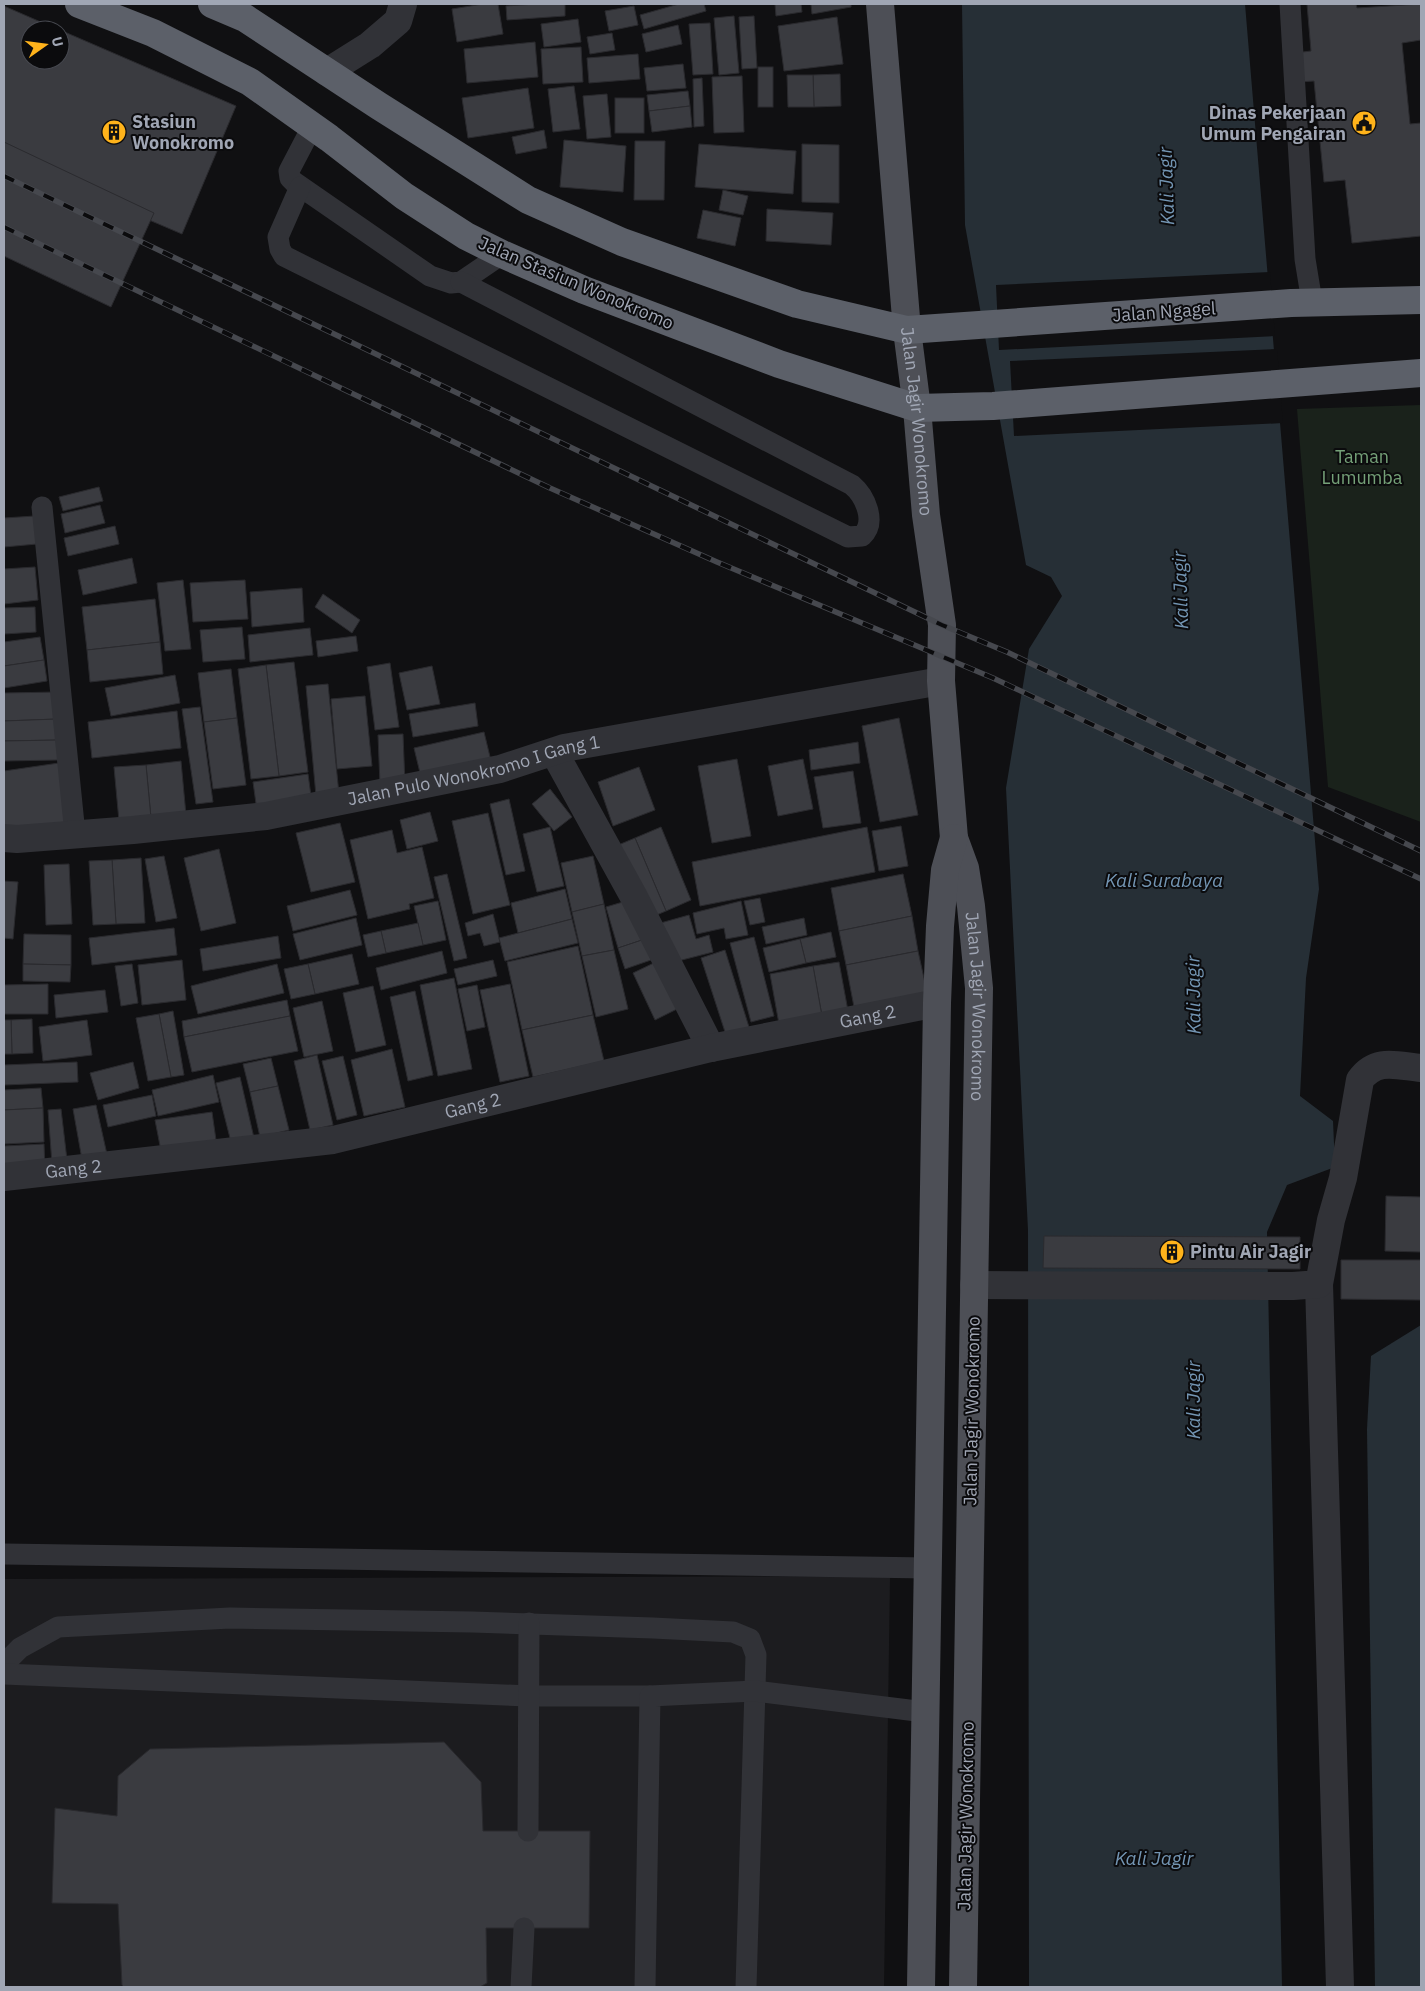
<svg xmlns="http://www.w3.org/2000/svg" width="1425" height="1991" viewBox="0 0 1425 1991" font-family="'IBM Plex Sans',sans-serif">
	<rect width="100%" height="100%" fill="#101012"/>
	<!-- built -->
	<path fill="#1c1c1f" d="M 890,1576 L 884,1987 L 4,1987 L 4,1579 Z"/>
	<!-- green -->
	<path fill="#1a221b" d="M 1421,405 L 1421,822 L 1328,787 L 1297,409 Z"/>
	<!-- water -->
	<g fill="#262f36">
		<path d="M 962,4 L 1245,4 L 1319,889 L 1306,978 L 1300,1096 L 1333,1121 L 1335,1167 L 1287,1185 L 1267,1232 L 1282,1987 L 1029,1987 L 1028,1230 L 1006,788 L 1029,649 L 1062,596 L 1051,577 L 1026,565 L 965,225 Z"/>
		<path d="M 1421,1325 L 1421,1987 L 1375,1987 L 1367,1429 L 1371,1356 Z"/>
	</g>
	<!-- pier -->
	<g fill="#101012">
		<path d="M 1270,272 L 1275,336 L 999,350 L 996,285 Z"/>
		<path d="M 1277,349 L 1283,423 L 1014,436 L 1010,361 Z"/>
	</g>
	<!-- building -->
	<g fill="#3a3b40" stroke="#2a2a2e">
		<path d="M 483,4 L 498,4 L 503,34 L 457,42 L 452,9 Z"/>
		<path d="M 536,4 L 565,4 L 565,16 L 507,20 L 506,6 Z"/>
		<path d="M 679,4 L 704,4 L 706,11 L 644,29 L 640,15 Z"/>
		<path d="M 775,4 L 801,4 L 802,12 L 776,16 Z"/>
		<path d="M 811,4 L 851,4 L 851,7 L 812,14 Z"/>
		<path d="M 1307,4 L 1356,4 L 1357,8 L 1421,4 L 1421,40 L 1402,43 L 1410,124 L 1421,123 L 1421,236 L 1352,243 L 1345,180 L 1324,182 L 1314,81 L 1298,82 L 1295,53 L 1311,51 Z"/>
		<path d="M 4,6 L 59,30 L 30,30 L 30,60 L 60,60 L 60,30 L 236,106 L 182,234 L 4,158 Z"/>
		<path d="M 634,6 L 638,25 L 609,31 L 605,11 Z"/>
		<path d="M 734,16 L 739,73 L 719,75 L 714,18 Z"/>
		<path d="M 754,16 L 757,68 L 742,69 L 739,17 Z"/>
		<path d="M 837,17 L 843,64 L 784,71 L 778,26 Z"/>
		<path d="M 578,19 L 581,42 L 544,47 L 541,24 Z"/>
		<path d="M 710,23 L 713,74 L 693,75 L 689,24 Z"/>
		<path d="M 678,25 L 682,44 L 646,52 L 642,34 Z"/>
		<path d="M 612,33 L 615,50 L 590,54 L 587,37 Z"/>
		<path d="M 535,42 L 538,77 L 467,83 L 464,49 Z"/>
		<path d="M 581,47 L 583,82 L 543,84 L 541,49 Z"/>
		<path d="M 638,54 L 640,79 L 589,83 L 587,58 Z"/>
		<path d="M 683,64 L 686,88 L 647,91 L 644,68 Z"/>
		<rect x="758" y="67" width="15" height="40"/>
		<path d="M 840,74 L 841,106 L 814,107 L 813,75 Z"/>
		<path d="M 787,75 L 813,75 L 814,107 L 788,107 Z"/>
		<path d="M 742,76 L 744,132 L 714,133 L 712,77 Z"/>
		<path d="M 702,78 L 704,126 L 694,127 L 693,79 Z"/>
		<path d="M 574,86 L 580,129 L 553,132 L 548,89 Z"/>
		<path d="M 528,88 L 534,128 L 468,138 L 462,98 Z"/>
		<path d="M 688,91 L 690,106 L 649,111 L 647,95 Z"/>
		<path d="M 607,94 L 611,137 L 587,139 L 583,96 Z"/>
		<rect x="615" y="98" width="29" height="35"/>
		<path d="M 690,106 L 692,127 L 652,132 L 649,111 Z"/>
		<path d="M 544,130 L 547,148 L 516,154 L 512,137 Z"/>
		<path d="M 564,140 L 626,146 L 623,192 L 560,187 Z"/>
		<path d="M 635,141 L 665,141 L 664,200 L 634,200 Z"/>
		<path d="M 4,142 L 154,213 L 111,307 L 4,256 Z"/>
		<path d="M 699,144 L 796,151 L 793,194 L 695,187 Z"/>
		<path d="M 802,144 L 839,145 L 839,203 L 802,202 Z"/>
		<path d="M 723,190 L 748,196 L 743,215 L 719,210 Z"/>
		<path d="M 767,209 L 833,213 L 831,245 L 766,241 Z"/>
		<path d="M 703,210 L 741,218 L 735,246 L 697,238 Z"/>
		<path d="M 99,487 L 103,501 L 63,511 L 59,497 Z"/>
		<path d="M 100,505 L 105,523 L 65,533 L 61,514 Z"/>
		<path d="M 35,516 L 37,544 L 4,547 L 4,518 Z"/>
		<path d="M 115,526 L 119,544 L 68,556 L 64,538 Z"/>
		<path d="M 132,558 L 137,583 L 83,595 L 78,570 Z"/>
		<path d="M 35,567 L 38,600 L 4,604 L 4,569 Z"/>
		<path d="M 183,580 L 191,649 L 165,651 L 157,583 Z"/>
		<path d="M 245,580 L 248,619 L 193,622 L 190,583 Z"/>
		<path d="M 302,588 L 304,622 L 252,627 L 250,592 Z"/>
		<path d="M 323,594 L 360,620 L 352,633 L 315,607 Z"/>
		<path d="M 155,599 L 160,642 L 87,650 L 82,607 Z"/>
		<path d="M 35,607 L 36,632 L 4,634 L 4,608 Z"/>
		<path d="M 242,627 L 245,659 L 203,662 L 200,630 Z"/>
		<path d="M 310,628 L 313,655 L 250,662 L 248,635 Z"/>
		<path d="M 356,636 L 358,651 L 318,657 L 316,641 Z"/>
		<path d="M 40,637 L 44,660 L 4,666 L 4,642 Z"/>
		<path d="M 160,642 L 163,674 L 90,682 L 87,650 Z"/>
		<path d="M 44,660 L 47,681 L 4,688 L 4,666 Z"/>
		<path d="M 294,662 L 308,772 L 279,776 L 266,665 Z"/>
		<path d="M 390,663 L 399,727 L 375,730 L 367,667 Z"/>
		<path d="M 266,665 L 279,776 L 251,779 L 238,669 Z"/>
		<path d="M 432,666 L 440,704 L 407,710 L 399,673 Z"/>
		<path d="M 231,669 L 237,718 L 204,722 L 198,673 Z"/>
		<path d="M 175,675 L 180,703 L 111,716 L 105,688 Z"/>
		<path d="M 328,684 L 339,794 L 316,796 L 306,686 Z"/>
		<path d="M 57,692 L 57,719 L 4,721 L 4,693 Z"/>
		<path d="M 365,696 L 372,766 L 337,769 L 331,699 Z"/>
		<path d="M 475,703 L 478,726 L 413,737 L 409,714 Z"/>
		<path d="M 200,707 L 213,802 L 196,804 L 182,709 Z"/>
		<path d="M 177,711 L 181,748 L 92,758 L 88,722 Z"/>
		<path d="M 237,718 L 246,785 L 213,789 L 204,722 Z"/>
		<path d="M 899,718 L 918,815 L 880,822 L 862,726 Z"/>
		<path d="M 57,719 L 58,740 L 4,741 L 4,721 Z"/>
		<path d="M 484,732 L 491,761 L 421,777 L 414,748 Z"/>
		<path d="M 403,734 L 405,784 L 380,785 L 378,735 Z"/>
		<path d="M 58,740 L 58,760 L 4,761 L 4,741 Z"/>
		<path d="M 858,742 L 860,763 L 811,770 L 809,750 Z"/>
		<path d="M 737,759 L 751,836 L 712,843 L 698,766 Z"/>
		<path d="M 803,759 L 813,809 L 778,816 L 768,766 Z"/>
		<path d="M 181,761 L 186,815 L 151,818 L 146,765 Z"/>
		<path d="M 59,763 L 68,828 L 4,834 L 4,771 Z"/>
		<path d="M 146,765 L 151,818 L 119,821 L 114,767 Z"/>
		<path d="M 639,767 L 655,810 L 613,826 L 598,782 Z"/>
		<path d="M 853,771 L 861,823 L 823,828 L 814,777 Z"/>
		<path d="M 308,774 L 312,803 L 257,811 L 253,782 Z"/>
		<path d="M 550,789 L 572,817 L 554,831 L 532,804 Z"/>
		<path d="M 509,799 L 525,871 L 506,875 L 490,804 Z"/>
		<path d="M 430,812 L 438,841 L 407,849 L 400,820 Z"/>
		<path d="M 488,813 L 510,905 L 473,914 L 452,821 Z"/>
		<path d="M 340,823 L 355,882 L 311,892 L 296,833 Z"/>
		<path d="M 901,826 L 908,866 L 879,871 L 872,831 Z"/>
		<path d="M 550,827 L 564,886 L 537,892 L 523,834 Z"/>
		<path d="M 661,827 L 691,900 L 666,911 L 635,838 Z"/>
		<path d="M 867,827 L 875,872 L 700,906 L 692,862 Z"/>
		<path d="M 392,830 L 397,853 L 422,847 L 434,898 L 409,904 L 410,909 L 368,919 L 350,840 Z"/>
		<path d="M 635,838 L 666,911 L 647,919 L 616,846 Z"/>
		<path d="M 219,849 L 236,923 L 201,931 L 184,858 Z"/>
		<path d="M 164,856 L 177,918 L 156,922 L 145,859 Z"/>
		<path d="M 593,856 L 604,904 L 572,912 L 561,863 Z"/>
		<path d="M 141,858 L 145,923 L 116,924 L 112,860 Z"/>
		<path d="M 112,860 L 116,924 L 93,925 L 89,861 Z"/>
		<path d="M 69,864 L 72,924 L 46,925 L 44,865 Z"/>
		<path d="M 447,874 L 467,958 L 454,961 L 434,877 Z"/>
		<path d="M 903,874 L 912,916 L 839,931 L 831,888 Z"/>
		<path d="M 4,881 L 18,882 L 13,939 L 4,938 Z"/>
		<path d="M 565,889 L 572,919 L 518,933 L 511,903 Z"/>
		<path d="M 350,890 L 357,915 L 293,931 L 287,906 Z"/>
		<path d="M 760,898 L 765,922 L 750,925 L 744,901 Z"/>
		<path d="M 633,899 L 645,939 L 618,948 L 606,907 Z"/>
		<path d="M 438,901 L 446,940 L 423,945 L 414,906 Z"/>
		<path d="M 741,901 L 748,935 L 726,939 L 724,928 L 697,934 L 693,913 Z"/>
		<path d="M 604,904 L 614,950 L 582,956 L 572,912 Z"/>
		<path d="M 493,914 L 500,942 L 484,946 L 480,933 L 468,936 L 465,923 Z"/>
		<path d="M 689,915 L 696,939 L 709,935 L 713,952 L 678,961 L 657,924 Z"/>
		<path d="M 912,916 L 918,951 L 846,965 L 839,931 Z"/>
		<path d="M 356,918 L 362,945 L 300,960 L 293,934 Z"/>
		<path d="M 804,918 L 807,935 L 766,944 L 762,927 Z"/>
		<path d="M 572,919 L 578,943 L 505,961 L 499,938 Z"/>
		<path d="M 418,923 L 423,945 L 386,953 L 381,931 Z"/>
		<path d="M 174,928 L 177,955 L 92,965 L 89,938 Z"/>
		<path d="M 381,931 L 386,953 L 368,957 L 363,935 Z"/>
		<path d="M 831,932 L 836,957 L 806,963 L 800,939 Z"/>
		<path d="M 24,934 L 71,935 L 71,965 L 23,964 Z"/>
		<path d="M 278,936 L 281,958 L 203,971 L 200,949 Z"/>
		<path d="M 754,937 L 774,1016 L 751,1022 L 730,943 Z"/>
		<path d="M 645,939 L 651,960 L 625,969 L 618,948 Z"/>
		<path d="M 800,939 L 806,963 L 769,972 L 763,948 Z"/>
		<path d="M 578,946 L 593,1015 L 522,1030 L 507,962 Z"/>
		<path d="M 614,950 L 628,1009 L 596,1017 L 582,956 Z"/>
		<path d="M 725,950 L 749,1027 L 726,1035 L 701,958 Z"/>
		<path d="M 442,951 L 447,973 L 381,990 L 376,968 Z"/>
		<path d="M 918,951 L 927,992 L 854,1007 L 846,965 Z"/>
		<path d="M 352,954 L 359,984 L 315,994 L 308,964 Z"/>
		<path d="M 182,960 L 186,1000 L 142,1005 L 138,965 Z"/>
		<path d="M 493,960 L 497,976 L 458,985 L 454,969 Z"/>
		<path d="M 658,961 L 679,1008 L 655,1020 L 633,973 Z"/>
		<path d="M 839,962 L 848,1011 L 822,1016 L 813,966 Z"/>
		<path d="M 23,964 L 71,965 L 70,982 L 23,981 Z"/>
		<path d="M 132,964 L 138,1003 L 121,1006 L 115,966 Z"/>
		<path d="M 277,964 L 284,993 L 198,1014 L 191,986 Z"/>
		<path d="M 308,964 L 315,994 L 291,999 L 284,969 Z"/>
		<path d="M 813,966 L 822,1016 L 779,1024 L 770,974 Z"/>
		<path d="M 454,978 L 472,1069 L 438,1076 L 420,985 Z"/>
		<path d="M 48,984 L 48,1014 L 4,1014 L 4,985 Z"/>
		<path d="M 510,984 L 529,1076 L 500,1082 L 480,990 Z"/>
		<path d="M 477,985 L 485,1027 L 467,1031 L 458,989 Z"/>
		<path d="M 373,986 L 386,1045 L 356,1052 L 343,993 Z"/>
		<path d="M 105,990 L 108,1012 L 56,1018 L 54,995 Z"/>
		<path d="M 415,991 L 433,1075 L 408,1081 L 390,997 Z"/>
		<path d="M 287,1000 L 290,1016 L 184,1037 L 182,1021 Z"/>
		<path d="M 322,1001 L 333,1051 L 304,1057 L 293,1008 Z"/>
		<path d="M 173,1011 L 184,1075 L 171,1077 L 159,1014 Z"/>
		<path d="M 159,1014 L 171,1077 L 148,1081 L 136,1018 Z"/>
		<path d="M 593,1015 L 604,1061 L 533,1077 L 522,1030 Z"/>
		<path d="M 290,1016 L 298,1051 L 192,1072 L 184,1037 Z"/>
		<path d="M 32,1019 L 33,1053 L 12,1054 L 11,1020 Z"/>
		<path d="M 4,1020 L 11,1020 L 12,1054 L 4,1054 Z"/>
		<path d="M 87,1020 L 92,1055 L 43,1061 L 39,1027 Z"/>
		<path d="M 392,1049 L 405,1107 L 364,1116 L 351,1060 Z"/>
		<path d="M 317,1055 L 333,1125 L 310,1130 L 294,1061 Z"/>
		<path d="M 343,1056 L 357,1115 L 337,1120 L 322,1061 Z"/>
		<path d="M 271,1058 L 278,1086 L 250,1092 L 243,1064 Z"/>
		<path d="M 77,1062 L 78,1082 L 4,1085 L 4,1065 Z"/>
		<path d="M 133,1062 L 139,1088 L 98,1100 L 90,1073 Z"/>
		<path d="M 213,1075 L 219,1102 L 158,1116 L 152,1090 Z"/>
		<path d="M 240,1077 L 254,1138 L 231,1142 L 216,1083 Z"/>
		<path d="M 278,1086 L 289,1130 L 260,1137 L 250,1092 Z"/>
		<path d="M 41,1088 L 43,1108 L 4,1110 L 4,1090 Z"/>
		<path d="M 152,1095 L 156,1116 L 108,1127 L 103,1105 Z"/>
		<path d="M 96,1105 L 108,1159 L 83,1165 L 73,1109 Z"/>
		<path d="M 43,1108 L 44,1142 L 4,1144 L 4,1110 Z"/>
		<path d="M 61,1109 L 67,1160 L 52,1164 L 48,1110 Z"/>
		<path d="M 212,1112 L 217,1147 L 162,1156 L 155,1120 Z"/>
		<path d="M 44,1144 L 45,1170 L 4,1172 L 4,1146 Z"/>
		<path d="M 1386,1196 L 1421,1197 L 1421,1252 L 1385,1251 Z"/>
		<path d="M 1044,1236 L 1300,1237 L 1300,1269 L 1043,1268 Z"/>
		<path d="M 1341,1260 L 1421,1260 L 1421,1300 L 1341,1299 Z"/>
		<path d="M 444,1742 L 481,1782 L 483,1831 L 590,1831 L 589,1928 L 486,1928 L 487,1983 L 480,1987 L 124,1987 L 122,1985 L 118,1904 L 52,1903 L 55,1808 L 117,1816 L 118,1776 L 150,1749 Z"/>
	</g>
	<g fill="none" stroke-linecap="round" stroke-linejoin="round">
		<!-- lane -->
		<g stroke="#313237" stroke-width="21">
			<path d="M 1290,4 L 1305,259 L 1312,302"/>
			<path d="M 312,127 L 289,171 L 290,178 L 294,182 L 430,276 L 451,283 L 461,282 L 502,254"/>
			<path d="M 300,187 L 278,237 L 280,249 L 284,256 L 848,537 L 862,536 C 877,522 865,496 852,485 L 461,282"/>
			<path d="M 42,507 L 75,834"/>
			<path d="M 4,1554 L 928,1568"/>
			<path d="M 4,1664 L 20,1648 L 58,1627 L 230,1618 L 472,1622 L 653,1628 L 733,1632 L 750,1639 L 756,1655 L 746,1987"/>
			<path d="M 4,1674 L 529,1696 L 650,1696"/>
			<path d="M 528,1831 L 529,1623"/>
			<path d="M 521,1987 L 524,1928"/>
			<path d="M 645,1987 L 650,1696 L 755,1691 L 925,1712"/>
		</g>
		<!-- street -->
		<g stroke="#313237" stroke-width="28">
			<path d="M 327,72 L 370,45 L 398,21 L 403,4"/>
			<path d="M 554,752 L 634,897 L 711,1048"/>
			<path id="s1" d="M 4,838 L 17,839 L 133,830 L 266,816 L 500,769 L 564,748 L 941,681"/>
			<path id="s2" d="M 4,1177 L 333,1140 L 711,1048 L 937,1003"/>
			<path d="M 1319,1284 L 1340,1987"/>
			<path d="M 974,1285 L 1293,1286 L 1319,1284 L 1331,1220 L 1343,1178 L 1360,1080 C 1376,1057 1398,1066 1421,1068"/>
		</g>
		<!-- primary -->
		<g stroke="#4d4f56" stroke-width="28">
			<path id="s3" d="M 880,4 L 907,330 L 917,408 L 926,515 L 942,625 L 941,681 L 954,838 L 965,868 L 971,906 L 979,988 L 963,1987"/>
			<path d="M 921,1987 L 937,1003 L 940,926 L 945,870 L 954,838"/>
		</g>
		<!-- highway -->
		<g stroke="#5c6069" stroke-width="28">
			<path d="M 79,4 L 153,33 L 250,82 L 329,138 L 404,196 L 466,236 L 502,254 L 584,290 L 779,364 L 917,408 L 993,406 L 1421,373"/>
			<path d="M 212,4 L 245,18 L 379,106 L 528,200 L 622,242 L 797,304 L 907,330 L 1291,303 L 1421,300"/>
		</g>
		<defs>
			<g id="rail">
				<path d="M 4,176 L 942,625 L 1007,652 L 1421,851"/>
				<path d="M 4,227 L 550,488 L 717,562 L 993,678 L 1421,879"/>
			</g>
		</defs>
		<!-- rail casing -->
		<use href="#rail" stroke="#46484e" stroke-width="5.5"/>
		<!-- rail -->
		<use href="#rail" stroke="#0b0b0d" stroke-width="4" stroke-dasharray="11" stroke-linecap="butt"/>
	</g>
	<!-- icons -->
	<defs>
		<symbol id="civic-disc" viewBox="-11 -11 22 22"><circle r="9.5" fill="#ffb31b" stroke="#0b0b0d"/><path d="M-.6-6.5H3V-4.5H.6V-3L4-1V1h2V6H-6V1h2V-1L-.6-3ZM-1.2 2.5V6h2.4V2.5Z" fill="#111"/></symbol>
		<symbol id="building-disc" viewBox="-11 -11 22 22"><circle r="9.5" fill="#ffb31b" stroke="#0b0b0d"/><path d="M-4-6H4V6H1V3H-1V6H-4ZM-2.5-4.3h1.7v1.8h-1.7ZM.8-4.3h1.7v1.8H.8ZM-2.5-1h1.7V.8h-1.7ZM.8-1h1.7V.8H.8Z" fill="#111"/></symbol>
	</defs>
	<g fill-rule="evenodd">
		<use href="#civic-disc" x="1350" y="109" width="28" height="28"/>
		<use href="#building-disc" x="100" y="118" width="28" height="28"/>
		<use href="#building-disc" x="1158" y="1238" width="28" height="28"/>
	</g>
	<g text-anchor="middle" stroke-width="4" stroke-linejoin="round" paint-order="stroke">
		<!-- poi labels -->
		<g font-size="18" font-weight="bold" fill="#a0a6b4" stroke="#0b0b0d" text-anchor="start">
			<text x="1346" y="119" text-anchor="end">Dinas Pekerjaan<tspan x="1346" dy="21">Umum Pengairan</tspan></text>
			<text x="132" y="128">Stasiun<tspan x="132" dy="21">Wonokromo</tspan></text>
			<text x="1190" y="1258">Pintu Air Jagir</text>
		</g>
		<!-- street labels -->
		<g font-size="18" fill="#a0a6b4" stroke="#0b0b0d">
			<text transform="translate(576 283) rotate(23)" y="6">Jalan Stasiun Wonokromo</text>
			<text transform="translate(1164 312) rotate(-4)" y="6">Jalan Ngagel</text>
			<text dy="6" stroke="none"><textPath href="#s3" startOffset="419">Jalan Jagir Wonokromo</textPath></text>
			<text dy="6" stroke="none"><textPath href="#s1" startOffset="476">Jalan Pulo Wonokromo I Gang 1</textPath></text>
			<text dy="6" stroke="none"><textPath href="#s3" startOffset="1009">Jalan Jagir Wonokromo</textPath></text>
			<text dy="6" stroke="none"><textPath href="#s2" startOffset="880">Gang 2</textPath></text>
			<text dy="6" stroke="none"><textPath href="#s2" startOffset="475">Gang 2</textPath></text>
			<text dy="6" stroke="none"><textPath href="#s2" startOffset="70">Gang 2</textPath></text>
			<text transform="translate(972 1411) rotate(-89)" y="6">Jalan Jagir Wonokromo</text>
			<text transform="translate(966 1816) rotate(-89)" y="6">Jalan Jagir Wonokromo</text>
		</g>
		<!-- park labels -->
		<g font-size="18" fill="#75a178" stroke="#0b0b0d">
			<text x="1362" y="463">Taman<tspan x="1362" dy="21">Lumumba</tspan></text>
		</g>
		<!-- water labels -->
		<g font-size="19" font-style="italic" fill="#7395b3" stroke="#0b0b0d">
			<text transform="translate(1166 186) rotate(-92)" y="7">Kali Jagir</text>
			<text transform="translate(1180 590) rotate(-92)" y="7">Kali Jagir</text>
			<text x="1164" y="887">Kali Surabaya</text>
			<text transform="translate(1193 995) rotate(-91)" y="7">Kali Jagir</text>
			<text transform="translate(1193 1400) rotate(-90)" y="7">Kali Jagir</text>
			<text x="1154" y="1865">Kali Jagir</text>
		</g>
	</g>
	<!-- border -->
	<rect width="1425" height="1991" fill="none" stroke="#a0a6b4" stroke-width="10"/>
	<!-- north arrow -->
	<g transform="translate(45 45) rotate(76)"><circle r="24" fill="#0b0b0d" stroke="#474950"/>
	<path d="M0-4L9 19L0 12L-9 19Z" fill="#ffb31b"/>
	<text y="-8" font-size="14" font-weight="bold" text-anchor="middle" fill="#a0a6b4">U</text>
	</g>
</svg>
